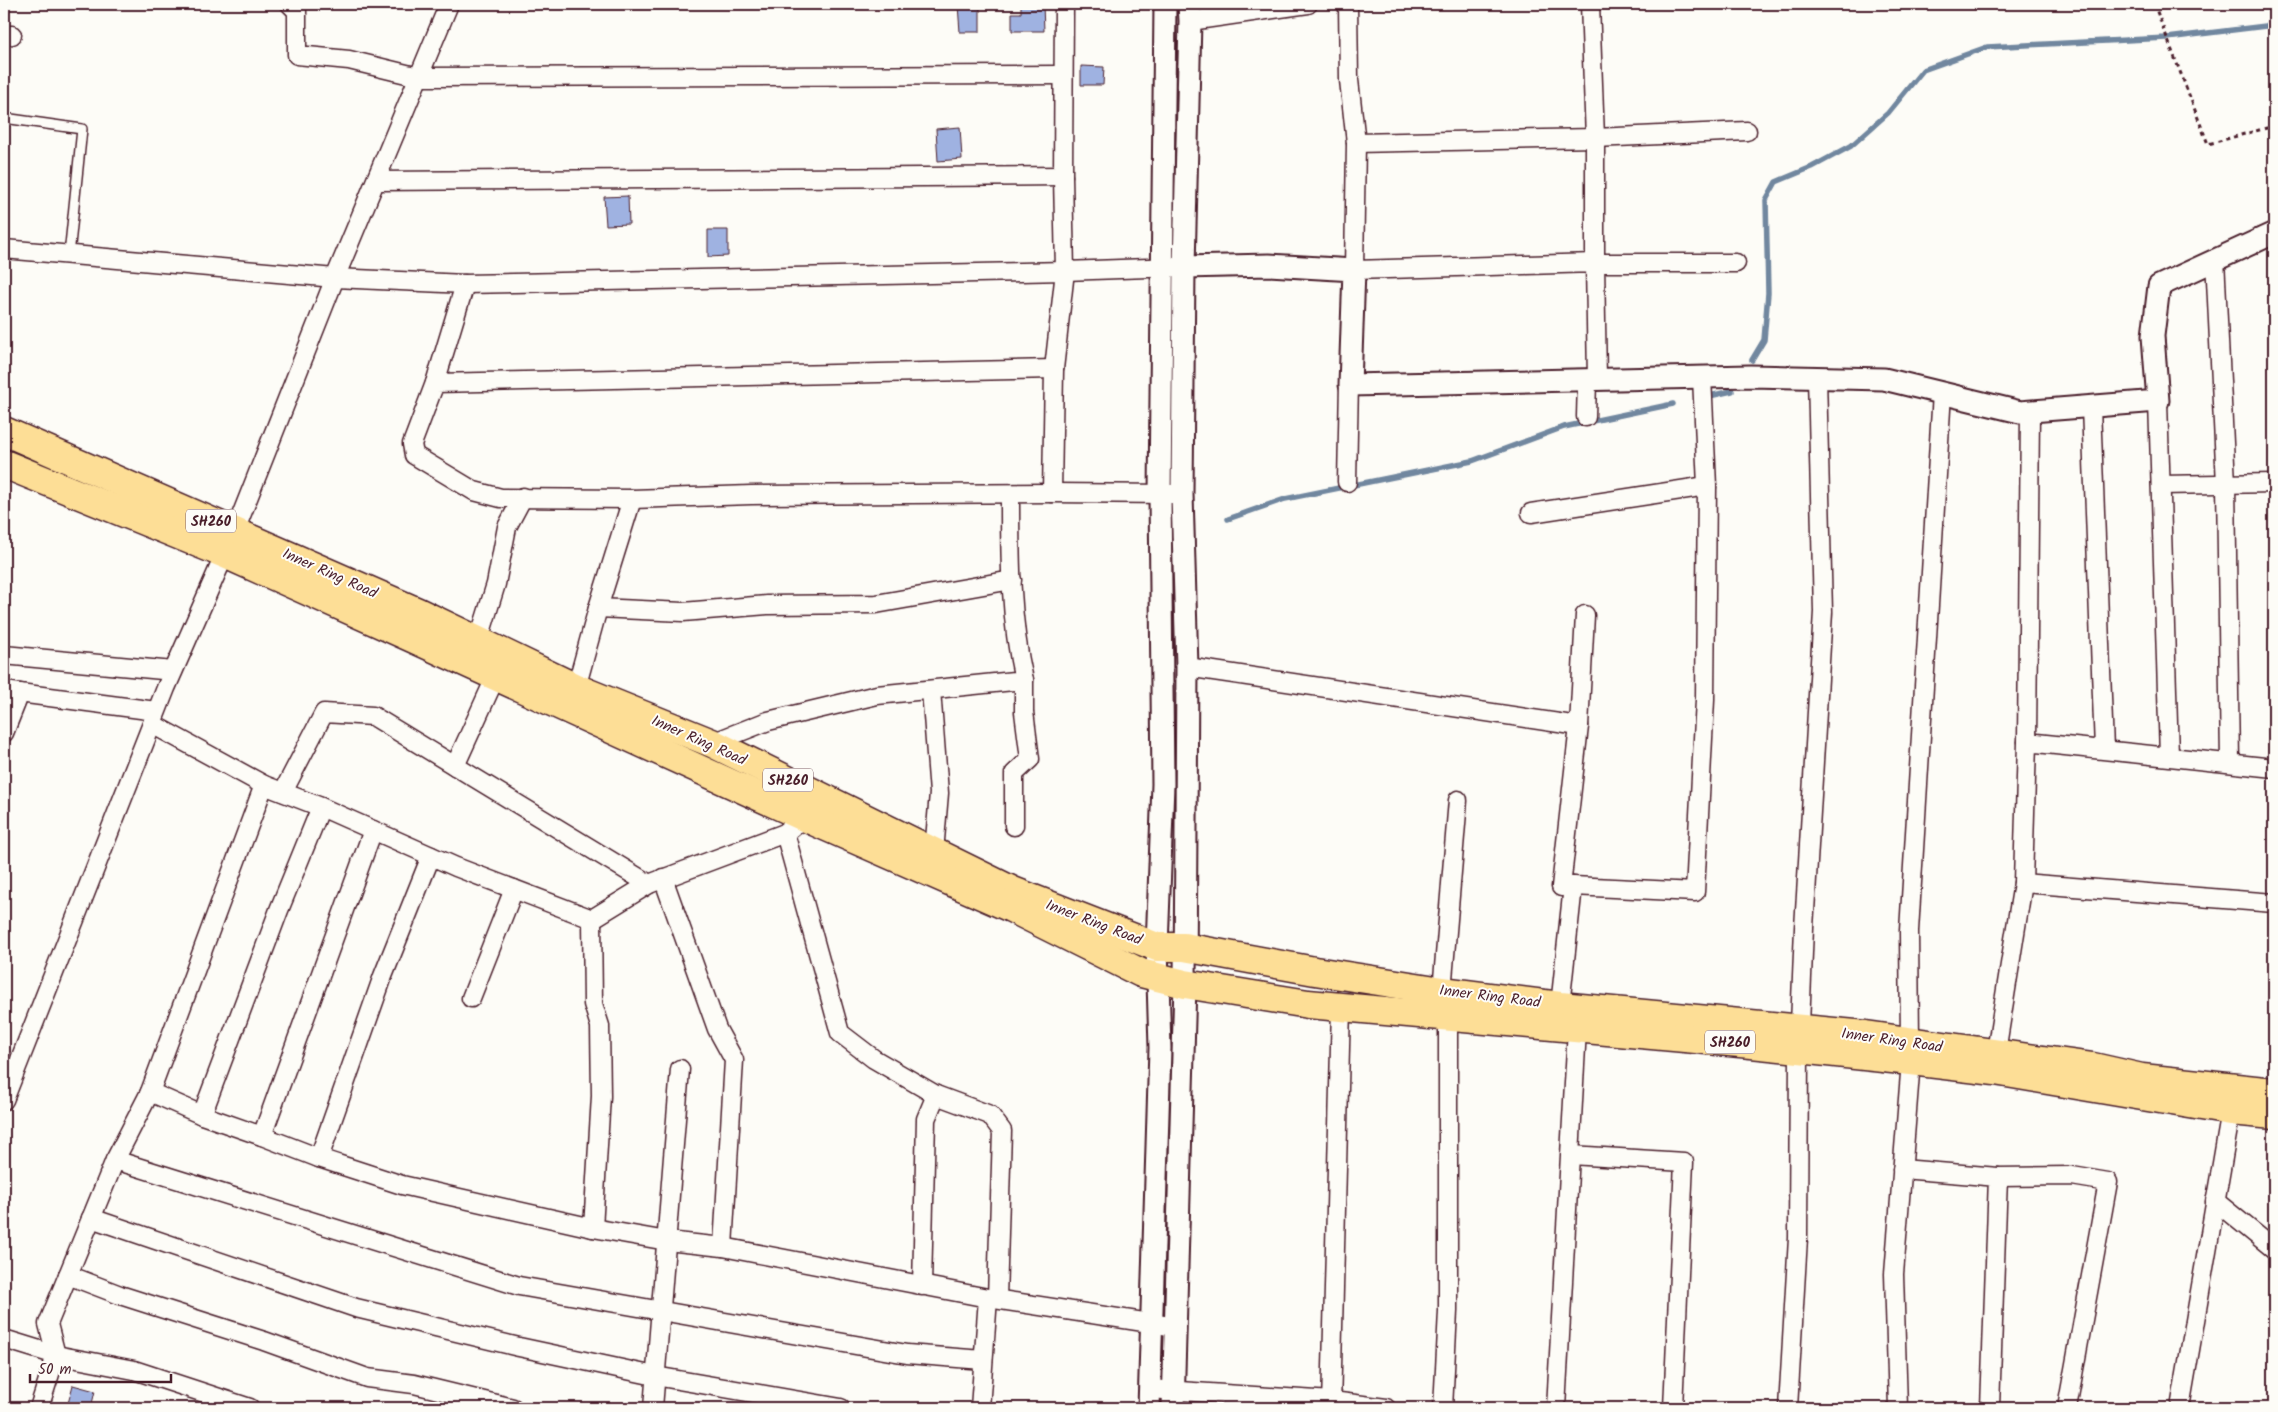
<svg xmlns="http://www.w3.org/2000/svg" width="2278" height="1412" viewBox="0 0 2278 1412" font-family="Kalam,sans-serif">
	<rect width="100%" height="100%" fill="#fdfcf7"/>
	<filter id="ink" filterUnits="userSpaceOnUse"><feTurbulence type="fractalNoise" baseFrequency=".02" numOctaves="2"/><feDisplacementMap in="SourceGraphic" scale="10" xChannelSelector="R" yChannelSelector="G"/><feConvolveMatrix kernelMatrix="1 2 1 2 8 2 1 2 1" color-interpolation-filters="sRGB"/></filter>
	<g filter="url(#ink)">
		<g fill="none" stroke-linecap="round" stroke-linejoin="round">
			<!-- stream -->
			<g stroke="#71879f" stroke-width="5.5">
				<path d="M 1752,360 L 1764,340 L 1768,293 L 1766,200 L 1776,182 L 1812,167 L 1851,146 L 1888,113 L 1923,70 L 1987,47 L 2167,38 L 2274,25"/>
				<path d="M 1705,397 L 1732,391"/>
				<path d="M 1228,519 L 1285,499 L 1472,461 L 1564,427 L 1673,404"/>
			</g>
		</g>
		<!-- building -->
		<g fill="#9fb2e1" stroke="#4a1f2b">
			<path d="M 1021,4 L 1043,4 L 1044,31 L 1012,31 L 1012,13 L 1021,13 Z"/>
			<path d="M 958,5 L 980,5 L 980,32 L 960,32 Z"/>
			<path d="M 1081,66 L 1104,67 L 1103,85 L 1081,85 Z"/>
			<path d="M 960,127 L 962,159 L 938,161 L 936,129 Z"/>
			<path d="M 628,196 L 629,224 L 606,225 L 604,197 Z"/>
			<path d="M 708,230 L 728,230 L 728,256 L 708,257 Z"/>
			<path d="M 73,1385 L 95,1391 L 91,1408 L 67,1407 Z"/>
		</g>
		<g fill="none" stroke-linecap="round" stroke-linejoin="round">
			<defs>
				<path id="service" d="M 4,118 L 82,129 L 69,255"/>
				<g id="minor">
					<path d="M 290,4 L 297,11 L 297,55 L 349,60 L 419,77 L 1063,75"/>
					<path d="M 1348,4 L 1349,80 L 1356,143 L 1354,270 L 1595,263 L 1597,380"/>
					<path d="M 1590,4 L 1595,138 L 1595,263 L 1736,263"/>
					<path d="M 1190,21 L 1308,4"/>
					<path d="M 4,36 L 12,35"/>
					<path d="M 1356,143 L 1595,138 L 1747,131"/>
					<path d="M 377,181 L 1063,176"/>
					<path d="M 4,249 L 335,278 L 465,284 L 1065,271 L 1176,267"/>
					<path d="M 2215,259 L 2226,484 L 2230,762"/>
					<path d="M 1054,369 L 435,383 L 412,444 L 414,455 L 474,491 L 501,498 L 632,499 L 751,495 L 1052,493 L 1172,494"/>
					<path d="M 435,383 L 465,284"/>
					<path d="M 2158,401 L 2169,756"/>
					<path d="M 2091,407 L 2104,749"/>
					<path d="M 1586,417 L 1587,380"/>
					<path d="M 1347,482 L 1349,382"/>
					<path d="M 2161,485 L 2274,483"/>
					<path d="M 1052,493 L 1054,369 L 1065,271 L 1063,176 L 1064,4"/>
					<path d="M 1531,513 L 1707,486"/>
					<path d="M 598,608 L 683,612 L 767,605 L 876,604 L 1012,580"/>
					<path d="M 478,642 L 496,584 L 507,527 L 523,497"/>
					<path d="M 4,655 L 173,671"/>
					<path d="M 1187,667 L 1579,726 L 1585,615"/>
					<path d="M 576,688 L 598,608 L 632,499"/>
					<path d="M 931,690 L 939,793 L 934,852"/>
					<path d="M 4,691 L 156,711"/>
					<path d="M 152,724 L 264,785 L 321,807 L 456,867 L 592,919 L 649,884 L 785,833 L 804,817"/>
					<path d="M 4,733 L 20,693"/>
					<path d="M 2027,742 L 2030,412"/>
					<path d="M 712,743 L 768,721 L 877,695 L 1024,680 C 1010,619 1010,557 1010,494"/>
					<path d="M 455,766 L 496,676"/>
					<path d="M 283,792 L 324,713 L 373,716 L 649,884"/>
					<path d="M 1014,826 L 1014,774 L 1030,759 L 1024,712 L 1024,680"/>
					<path d="M 785,833 L 840,1033 L 874,1059 L 936,1095 L 990,1115 L 1002,1131 L 997,1299"/>
					<path d="M 663,878 L 717,1029 L 734,1060 L 723,1247"/>
					<path d="M 2023,883 L 2027,742 L 2274,768"/>
					<path d="M 1573,886 L 1561,887 L 1579,726"/>
					<path d="M 592,919 L 593,1004 L 600,1026 L 601,1096 L 593,1228"/>
					<path d="M 1442,991 L 1458,800"/>
					<path d="M 471,998 L 514,889"/>
					<path d="M 1560,1006 L 1573,886 L 1695,892 L 1705,700 L 1707,486 L 1702,377"/>
					<path d="M 1910,1042 L 1909,931 L 1942,393"/>
					<path d="M 1996,1052 L 2023,883 L 2274,903"/>
					<path d="M 150,1092 L 202,1115 L 262,1136 L 319,1158 L 402,1185 L 593,1228 L 667,1241 L 723,1247 L 988,1298 L 1176,1327"/>
					<path d="M 4,1100 L 166,688 L 235,531 L 335,278 L 449,4"/>
					<path d="M 202,1115 L 279,910 L 321,807"/>
					<path d="M 262,1136 L 373,830"/>
					<path d="M 1571,1155 L 1684,1162 L 1673,1408"/>
					<path d="M 319,1158 L 383,976 L 431,856"/>
					<path d="M 115,1160 L 519,1286 L 907,1354 L 983,1360"/>
					<path d="M 1902,1169 L 1998,1177 L 1990,1408"/>
					<path d="M 1998,1177 L 2072,1176 L 2108,1182 L 2067,1408"/>
					<path d="M 2215,1201 L 2274,1249"/>
					<path d="M 91,1218 L 356,1308 L 519,1347 L 655,1376 L 841,1408"/>
					<path d="M 68,1275 L 120,1295 L 264,1341 L 367,1378 L 414,1384 L 513,1408"/>
					<path d="M 922,1286 L 926,1119 L 936,1095"/>
					<path d="M 4,1339 L 56,1355 L 134,1370 L 250,1408"/>
					<path d="M 1149,1389 L 1332,1401 L 1386,1408"/>
					<path d="M 39,1408 L 56,1355 L 48,1324 L 115,1160 L 150,1092 L 264,785"/>
					<path d="M 653,1408 L 680,1069"/>
					<path d="M 980,1408 L 988,1298"/>
					<path d="M 1331,1408 L 1341,1007"/>
					<path d="M 1443,1408 L 1448,1311 L 1448,1016"/>
					<path d="M 1556,1408 L 1577,1029"/>
					<path d="M 1788,1408 L 1798,1238 L 1799,1049 L 1804,928 L 1823,612 L 1817,377"/>
					<path d="M 1898,1408 L 1894,1274 L 1911,1061"/>
					<path d="M 2180,1408 L 2231,1111"/>
				</g>
				<g id="tertiary">
					<path d="M 1184,267 L 1269,265 L 1354,270 L 1350,385 L 1750,376 L 1884,379 L 2020,412 L 2158,401 L 2153,336 L 2159,286 L 2274,233"/>
					<path d="M 1149,1408 L 1160,1048 L 1157,947 L 1163,784 L 1160,494 L 1165,4"/>
					<path d="M 1173,1408 L 1185,984 L 1187,667 L 1182,494 L 1184,267 L 1190,21 L 1189,4"/>
				</g>
				<g id="trunk">
					<path d="M 4,431 L 418,612 L 576,688 L 712,743 L 1013,891 L 1157,947 L 1184,947 L 1315,971 L 1442,991 L 1560,1006 L 1866,1035 L 2093,1067 L 2142,1078 L 2274,1092"/>
					<path d="M 4,464 L 225,554 L 410,637 L 804,817 L 1011,908 L 1141,973 L 1185,984 L 1308,1004 L 1751,1044 L 1911,1061 L 1995,1071 L 2231,1111 L 2274,1115"/>
				</g>
			</defs>
			<!-- service casing -->
			<use href="#service" stroke="#4a1f2b" stroke-width="12"/>
			<!-- minor casing -->
			<use href="#minor" stroke="#4a1f2b" stroke-width="21"/>
			<!-- tertiary casing -->
			<use href="#tertiary" stroke="#4a1f2b" stroke-width="25"/>
			<!-- trunk casing -->
			<use href="#trunk" stroke="#4a1f2b" stroke-width="31"/>
			<!-- path -->
			<path stroke="#4a1f2b" stroke-width="3" stroke-dasharray="4 4" stroke-linecap="butt" d="M 2154,4 L 2208,144 L 2274,126"/>
			<!-- service -->
			<use href="#service" stroke="#fdfcf7" stroke-width="9"/>
			<!-- minor -->
			<use href="#minor" stroke="#fdfcf7" stroke-width="18"/>
			<!-- tertiary -->
			<use href="#tertiary" stroke="#fdfcf7" stroke-width="21"/>
			<!-- trunk -->
			<use href="#trunk" stroke="#fdde96" stroke-width="28"/>
		</g>
	</g>
	<g text-anchor="middle" stroke-width="4" stroke-linejoin="round" paint-order="stroke">
		<!-- shield labels -->
		<g fill="#fdfcf7" stroke="#806168" stroke-width="1">
			<rect x="186" y="509.5" width="50" height="23" rx="4"/>
			<rect x="763" y="768.5" width="50" height="23" rx="4"/>
			<rect x="1705" y="1030.5" width="50" height="23" rx="4"/>
		</g>
		<g font-size="14" font-weight="bold" fill="#4a1f2b">
			<text x="211" y="526">SH260</text>
			<text x="788" y="785">SH260</text>
			<text x="1730" y="1047">SH260</text>
		</g>
		<!-- street labels -->
		<g font-size="15" fill="#4a1f2b" stroke="#fdfcf7">
			<text transform="translate(330 573) rotate(24)" y="5">Inner Ring Road</text>
			<text transform="translate(699 740) rotate(24)" y="5">Inner Ring Road</text>
			<text transform="translate(1094 922) rotate(21)" y="5">Inner Ring Road</text>
			<text transform="translate(1490 996) rotate(7)" y="5">Inner Ring Road</text>
			<text transform="translate(1892 1040) rotate(8)" y="5">Inner Ring Road</text>
		</g>
	</g>
	<!-- margin -->
	<rect width="2278" height="1412" fill="none" stroke="#fdfcf7" stroke-width="20"/>
	<rect x="10" y="10" width="2258" height="1392" fill="none" stroke="#4a1f2b" stroke-width="2" filter="url(#ink)"/>
	<!-- scale -->
	<path d="M30 1374v8h141v-8" fill="none" stroke="#4a1f2b" stroke-width="2.5"/>
	<text x="38" y="1374" font-size="15" fill="#4a1f2b" stroke="#fdfcf7" stroke-width="4" paint-order="stroke">50 m</text>
</svg>
